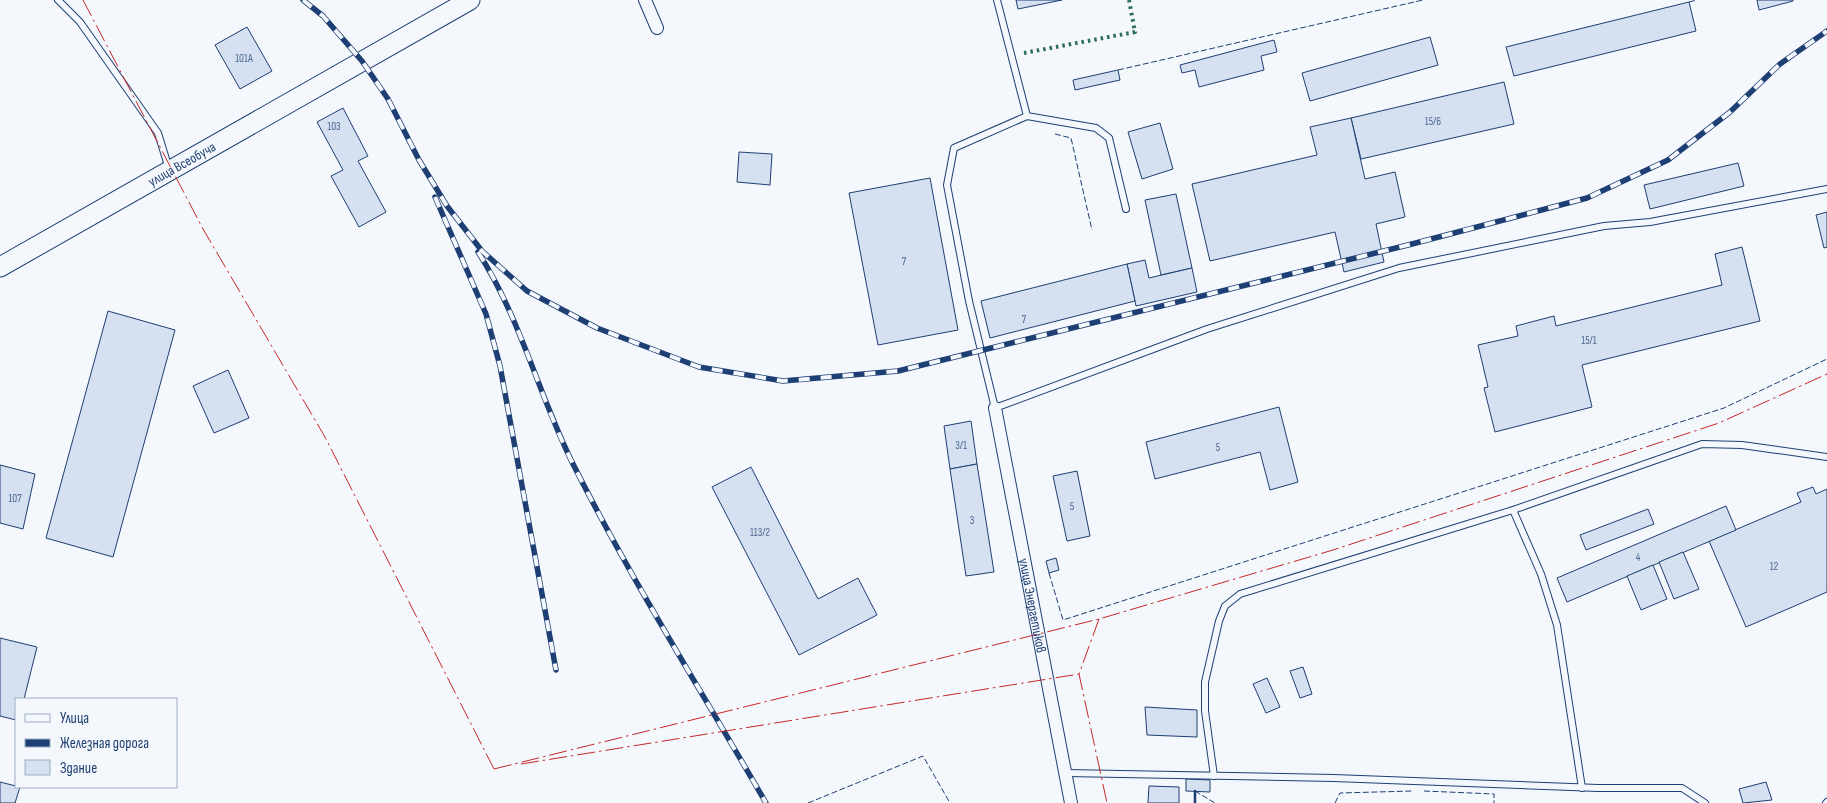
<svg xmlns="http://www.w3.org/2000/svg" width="1827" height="803" viewBox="0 0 1827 803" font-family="'Sofia Sans Condensed',sans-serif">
	<rect width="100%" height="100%" fill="#f4f7fb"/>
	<!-- building -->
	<g fill="#d5e0f0" stroke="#1d3f73">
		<path d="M 1016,0 L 1062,0 L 1018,9 Z"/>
		<path d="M 1757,0 L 1793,0 L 1793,1 L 1759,10 Z"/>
		<path d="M 1689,2 L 1696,31 L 1514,76 L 1506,47 Z"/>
		<path d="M 247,27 L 272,71 L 240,89 L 215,45 Z"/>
		<path d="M 1430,37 L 1438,65 L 1310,101 L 1302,73 Z"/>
		<path d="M 1274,40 L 1277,52 L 1261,56 L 1264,70 L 1199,87 L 1195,70 L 1182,73 L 1180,65 Z"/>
		<path d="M 1118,70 L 1120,80 L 1075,90 L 1073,80 Z"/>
		<path d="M 1504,82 L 1514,124 L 1361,159 L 1351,118 Z"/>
		<path d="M 343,108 L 368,156 L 358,161 L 386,212 L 359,227 L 331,176 L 343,170 L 317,122 Z"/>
		<path d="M 1351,118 L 1365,179 L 1395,172 L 1405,217 L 1376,224 L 1384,262 L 1344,272 L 1335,232 L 1210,261 L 1192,184 L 1317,155 L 1310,127 Z"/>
		<path d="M 1160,123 L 1173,169 L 1142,179 L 1128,132 Z"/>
		<path d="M 739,152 L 772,154 L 770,185 L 737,182 Z"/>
		<path d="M 1738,163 L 1744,186 L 1650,209 L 1644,185 Z"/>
		<path d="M 930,178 L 958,330 L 878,345 L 849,193 Z"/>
		<path d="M 1176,194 L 1192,268 L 1161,275 L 1145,200 Z"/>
		<path d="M 1827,212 L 1827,247 L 1824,248 L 1816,215 Z"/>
		<path d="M 1742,247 L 1760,321 L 1582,365 L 1592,407 L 1495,432 L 1484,388 L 1488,387 L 1478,345 L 1518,336 L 1516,326 L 1554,316 L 1556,326 L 1722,285 L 1715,254 Z"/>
		<path d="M 1145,260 L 1149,278 L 1192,268 L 1197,292 L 1136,306 L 1127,264 Z"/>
		<path d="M 1127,264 L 1135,301 L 990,338 L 981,301 Z"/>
		<path d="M 108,311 L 175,330 L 113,557 L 46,538 Z"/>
		<path d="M 228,370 L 249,418 L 214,433 L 193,386 Z"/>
		<path d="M 1279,407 L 1298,482 L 1270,490 L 1260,452 L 1155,479 L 1146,442 Z"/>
		<path d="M 971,421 L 977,464 L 950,469 L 944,426 Z"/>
		<path d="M 977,464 L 994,572 L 966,576 L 950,469 Z"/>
		<path d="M 0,465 L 35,474 L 23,529 L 0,523 Z"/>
		<path d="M 751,467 L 818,599 L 858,578 L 877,615 L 799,655 L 712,487 Z"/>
		<path d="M 1077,471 L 1090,536 L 1067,541 L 1053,476 Z"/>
		<path d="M 1813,487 L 1816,494 L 1827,489 L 1827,592 L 1746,627 L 1709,541 L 1801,502 L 1797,493 Z"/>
		<path d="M 1726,506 L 1736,530 L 1567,602 L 1557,578 Z"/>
		<path d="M 1648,509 L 1654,524 L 1586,550 L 1580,535 Z"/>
		<path d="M 1683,552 L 1699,589 L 1674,599 L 1659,562 Z"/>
		<path d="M 1056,558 L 1059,570 L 1049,573 L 1046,561 Z"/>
		<path d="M 1653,565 L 1667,599 L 1641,610 L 1627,576 Z"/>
		<path d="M 0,638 L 37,647 L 24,699 L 16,699 L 16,720 L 0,716 Z"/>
		<path d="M 1303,667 L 1312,694 L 1300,698 L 1290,671 Z"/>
		<path d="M 1267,678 L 1280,707 L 1266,713 L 1253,684 Z"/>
		<path d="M 1145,707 L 1197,710 L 1197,737 L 1147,735 Z"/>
		<path d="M 1186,779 L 1210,780 L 1210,792 L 1186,791 Z"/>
		<path d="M 0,782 L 20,787 L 15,803 L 0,803 Z"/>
		<path d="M 1766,782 L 1772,800 L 1743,803 L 1739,789 Z"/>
		<path d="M 1149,786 L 1179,787 L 1179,803 L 1148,803 Z"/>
	</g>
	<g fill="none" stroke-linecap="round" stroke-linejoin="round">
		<defs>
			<g id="lane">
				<path d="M 58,0 L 80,22 L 158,133 L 169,169"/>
				<path d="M 997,0 L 1027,116 L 1096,128 L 1109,138 L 1126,209"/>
				<path d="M 1027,116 L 954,148 L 947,185 L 969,301 L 995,408 L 1207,329 L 1399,268 L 1604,226 L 1650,222 L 1827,189"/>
				<path d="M 1513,510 L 1541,574 L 1557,625 L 1582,788"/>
				<path d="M 1066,773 L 1334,778 L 1598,788 L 1682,788 L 1705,803"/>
				<path d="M 1214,776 L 1205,711 L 1205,682 L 1219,621 L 1225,606 L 1240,594 L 1513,510 L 1702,444 L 1742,445 L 1827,457"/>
				<path d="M 1826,803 L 1827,802"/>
			</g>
			<g id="street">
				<path d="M 645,0 L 657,28"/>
				<path id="s1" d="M 995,408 L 1071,803"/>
			</g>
			<g id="secondary">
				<path id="s2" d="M 0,267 L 470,0"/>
			</g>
		</defs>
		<!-- lane casing -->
		<use href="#lane" stroke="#1d3f73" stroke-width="8"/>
		<!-- street casing -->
		<use href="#street" stroke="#1d3f73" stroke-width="14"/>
		<!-- secondary casing -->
		<use href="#secondary" stroke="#1d3f73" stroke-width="21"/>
		<!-- lane -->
		<use href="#lane" stroke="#f4f7fb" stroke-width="6"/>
		<!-- street -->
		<use href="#street" stroke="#f4f7fb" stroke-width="12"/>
		<!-- secondary -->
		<use href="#secondary" stroke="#f4f7fb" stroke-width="19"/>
		<defs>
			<g id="rail">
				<path d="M 303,0 L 323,16 L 362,61 L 388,99 L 419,160 L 447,206 L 482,251 L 527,291 L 597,328 L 699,367 L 783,381 L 898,371 L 1412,244 L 1587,198 L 1668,160 L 1730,112 L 1780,64 L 1827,31"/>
				<path d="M 435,197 L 486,314 L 500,366 L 556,670"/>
				<path d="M 478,252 C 520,317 538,393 572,462 C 630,578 701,690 766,803"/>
			</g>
		</defs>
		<!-- rail casing -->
		<use href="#rail" stroke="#1d3f73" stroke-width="5.5"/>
		<!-- rail -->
		<use href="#rail" stroke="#f4f7fb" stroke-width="4" stroke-dasharray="11" stroke-linecap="butt"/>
		<!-- hedge -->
		<path stroke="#2c6c60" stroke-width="4" stroke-dasharray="2.5 4" stroke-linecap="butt" d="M 1024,53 L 1135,32 L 1129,0"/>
		<!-- fence -->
		<g stroke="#1d3f73" stroke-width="1" stroke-dasharray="6 2.5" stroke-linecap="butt">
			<path d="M 1689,2 L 1697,0"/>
			<path d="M 1118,70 L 1423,0"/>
			<path d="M 1055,134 L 1071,138 L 1092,230"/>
			<path d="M 1049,573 L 1063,620 L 1724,408 L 1827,359"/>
			<path d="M 1195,791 L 1215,803"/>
			<path d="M 1424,791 L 1494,794 L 1494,803"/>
			<path d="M 808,803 L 923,756 L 950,803"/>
			<path d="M 1335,803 L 1340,793 L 1413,791"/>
		</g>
		<!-- wall -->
		<path stroke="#1d3f73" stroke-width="2.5" d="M 1195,803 L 1195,791"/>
		<!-- power -->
		<g stroke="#c62828" stroke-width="1" stroke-dasharray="18 4 2.5 4" stroke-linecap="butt">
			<path d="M 83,0 L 203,229 L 325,437 L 494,769"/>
			<path d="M 1099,619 L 1079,674 L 1107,803"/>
			<path d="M 521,764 L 1079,674"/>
			<path d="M 494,769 L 1099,619 L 1333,550 L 1719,423 L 1827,374"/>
		</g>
	</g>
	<g text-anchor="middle" stroke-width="4" stroke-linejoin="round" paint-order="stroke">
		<!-- number labels -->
		<g font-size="11" fill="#4b6792">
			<text x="244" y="62">101А</text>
			<text x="1433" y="125">15/6</text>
			<text x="334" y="130">103</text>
			<text x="904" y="265">7</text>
			<text x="1024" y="323">7</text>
			<text x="1589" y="344">15/1</text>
			<text x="961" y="449">3/1</text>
			<text x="1218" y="451">5</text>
			<text x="15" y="502">107</text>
			<text x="1072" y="510">5</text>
			<text x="972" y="524">3</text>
			<text x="760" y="536">113/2</text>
			<text x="1638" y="561">4</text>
			<text x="1774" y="570">12</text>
		</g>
		<!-- street labels -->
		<g font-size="14" fill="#1d3f73" stroke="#f4f7fb">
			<text dy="5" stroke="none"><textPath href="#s2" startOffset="209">улица Всеобуча</textPath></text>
			<text dy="5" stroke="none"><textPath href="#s1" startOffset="201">улица Энергетиков</textPath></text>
		</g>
	</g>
	<!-- legend -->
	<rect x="15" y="698" width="162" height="90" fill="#f4f7fb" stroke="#9eadc5"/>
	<rect x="25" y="714" width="25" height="8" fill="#f4f7fb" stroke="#9eadc5"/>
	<text x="60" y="723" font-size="15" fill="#1d3f73">Улица</text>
	<rect x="25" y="739" width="25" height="8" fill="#1d3f73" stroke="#9eadc5"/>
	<text x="60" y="748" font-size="15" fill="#1d3f73">Железная дорога</text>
	<rect x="25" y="760" width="25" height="15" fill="#d5e0f0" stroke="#9eadc5"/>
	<text x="60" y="773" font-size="15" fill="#1d3f73">Здание</text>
</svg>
